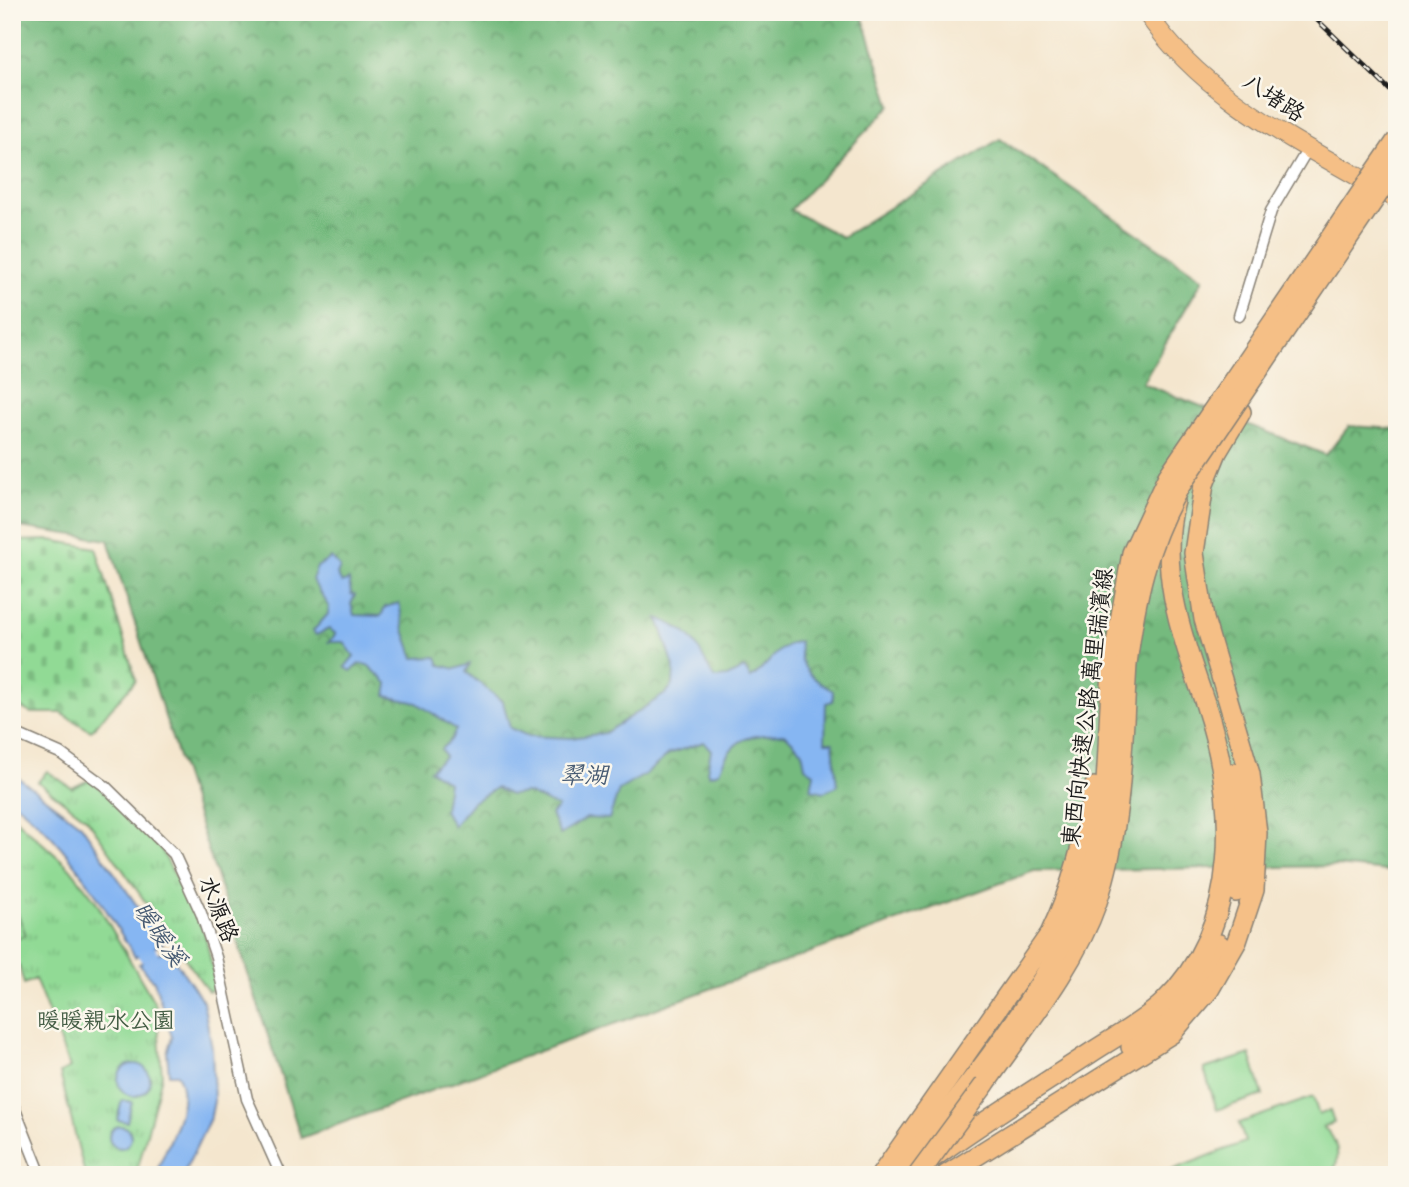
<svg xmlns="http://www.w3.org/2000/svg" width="1409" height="1187" viewBox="0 0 1409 1187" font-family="Pangolin,'LXGW WenKai TC',sans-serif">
	<defs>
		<pattern id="grass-tufts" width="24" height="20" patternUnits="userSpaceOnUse" patternTransform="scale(1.75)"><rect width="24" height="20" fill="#91da95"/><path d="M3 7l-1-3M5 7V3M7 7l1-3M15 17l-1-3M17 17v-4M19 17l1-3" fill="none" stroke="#7cba80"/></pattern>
		<pattern id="forest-crowns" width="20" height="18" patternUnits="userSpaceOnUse" patternTransform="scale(1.75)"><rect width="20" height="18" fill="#74ba7e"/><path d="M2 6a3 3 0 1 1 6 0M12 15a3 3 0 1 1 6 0" fill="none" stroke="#5e9666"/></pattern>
		<pattern id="cemetery-stones" width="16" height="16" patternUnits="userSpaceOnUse" patternTransform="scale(1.75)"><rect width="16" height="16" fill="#91da95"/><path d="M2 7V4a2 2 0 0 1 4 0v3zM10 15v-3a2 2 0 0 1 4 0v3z" fill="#7cba80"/></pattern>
	</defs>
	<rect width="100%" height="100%" fill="#fbf7ec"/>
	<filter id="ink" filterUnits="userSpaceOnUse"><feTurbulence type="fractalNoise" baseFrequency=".0143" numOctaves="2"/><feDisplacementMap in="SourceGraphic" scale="14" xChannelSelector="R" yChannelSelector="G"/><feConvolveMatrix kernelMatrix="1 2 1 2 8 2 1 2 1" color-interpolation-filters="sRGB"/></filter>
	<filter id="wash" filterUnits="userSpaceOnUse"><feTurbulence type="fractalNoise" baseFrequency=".00686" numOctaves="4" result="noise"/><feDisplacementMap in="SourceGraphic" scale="28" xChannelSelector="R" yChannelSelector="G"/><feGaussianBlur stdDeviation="1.57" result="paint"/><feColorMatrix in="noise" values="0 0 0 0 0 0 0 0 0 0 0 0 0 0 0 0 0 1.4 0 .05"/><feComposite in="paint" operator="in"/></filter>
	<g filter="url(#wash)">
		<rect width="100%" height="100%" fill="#f4e6ce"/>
		<!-- grass -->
		<g fill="url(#grass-tufts)" stroke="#567b58" stroke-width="2">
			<path d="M 47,771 L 72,788 L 91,779 L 161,849 L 205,934 L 217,989 L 208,991 L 87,819 L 38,782 Z"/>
			<path d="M 12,816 L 69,867 L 95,900 L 157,1007 L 162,1076 L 136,1175 L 85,1175 L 60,1073 L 70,1068 L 35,979 L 24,984 L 19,966 L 12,965 Z"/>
		</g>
		<!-- forest -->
		<path fill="url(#forest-crowns)" stroke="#486b4d" stroke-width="2" d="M 12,12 L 861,12 L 891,105 L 790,210 L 842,237 L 1000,139 L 1203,279 L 1142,383 L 1326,455 L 1349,426 L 1397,429 L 1397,872 L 1337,866 L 1034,871 L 301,1138 L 108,540 L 12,526 Z"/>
		<!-- cemetery -->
		<path fill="url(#cemetery-stones)" stroke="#567b58" stroke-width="2" d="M 50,540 L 96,548 L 136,680 L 91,731 L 61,713 L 31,713 L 12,703 L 12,541 Z"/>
		<!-- pitch -->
		<g fill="#91da95" stroke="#567b58" stroke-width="2">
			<path d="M 12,900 L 26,935 L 12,941 Z"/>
			<path d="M 1250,1054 L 1263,1095 L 1217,1110 L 1204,1069 Z"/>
			<path d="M 1313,1097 L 1319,1115 L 1330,1110 L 1334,1123 L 1323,1127 C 1338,1138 1342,1160 1331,1175 L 1159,1175 L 1245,1142 L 1239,1123 Z"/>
		</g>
		<!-- water -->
		<g fill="#86b6f2" stroke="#516987" stroke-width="2">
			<path d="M 331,558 L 340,567 L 337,575 L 342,583 L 349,580 L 351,594 L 355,595 L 351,604 L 354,615 L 381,616 L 385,607 L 399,603 L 404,630 L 414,658 L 437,657 L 440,665 L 456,669 L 470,664 L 466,672 L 503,702 L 510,728 L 528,736 L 571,738 L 605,733 L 665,694 L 673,685 L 674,667 L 658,618 C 696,633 696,645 714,678 L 727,677 L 744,668 L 751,678 C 769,666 777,644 800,641 C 797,667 812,679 833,691 L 833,701 L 826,703 L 825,742 L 833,742 L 837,786 L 824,792 L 811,789 L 814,773 L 805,767 L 802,751 L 785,734 C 749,735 732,736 719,772 L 709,775 L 707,771 L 711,750 L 704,742 L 669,754 L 646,774 L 619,790 L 609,819 L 587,818 L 560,835 L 551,814 L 558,807 L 527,793 L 510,795 L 496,788 L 473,802 L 453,826 L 444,810 L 448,782 L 430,770 L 445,756 L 441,749 L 451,740 L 456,729 L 417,703 L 386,696 L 388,684 L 368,665 L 359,664 L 351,671 L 345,667 L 354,656 L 344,642 L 329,642 L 336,634 L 329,629 L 316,635 L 313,631 L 328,614 L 329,606 L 312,580 L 317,567 Z"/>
			<path d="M 12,773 L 81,825 L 163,943 L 135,957 C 101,901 67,841 12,801 Z"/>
			<path d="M 167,949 L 203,1001 L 212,1048 L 214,1101 L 211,1116 L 183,1175 L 151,1175 L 157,1171 C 167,1144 194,1101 177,1074 L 169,1074 L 167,1053 L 172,1037 L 154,981 L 139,964 Z"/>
			<circle cx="134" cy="1080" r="16"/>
			<path d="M 122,1100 L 132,1102 L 127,1122 L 117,1120 Z"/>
			<circle cx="120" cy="1137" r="11"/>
		</g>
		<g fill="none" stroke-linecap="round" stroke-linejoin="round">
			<!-- river -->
			<path stroke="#86b6f2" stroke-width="18" d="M 133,931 L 164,978"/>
		</g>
	</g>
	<g filter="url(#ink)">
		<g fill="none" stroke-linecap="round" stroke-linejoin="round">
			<defs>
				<g id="street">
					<path d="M 1239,316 L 1271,211 L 1309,147"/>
					<path d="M 12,732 L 60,753 L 105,786 L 174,854 L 201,913 L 216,957 L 247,1099 L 281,1175"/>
					<path d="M 12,1102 L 41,1175"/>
				</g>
				<path id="primary" d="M 1146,12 C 1205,101 1307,146 1397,199"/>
				<g id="highway">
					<path d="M 1234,773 C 1242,814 1242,851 1236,892"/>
					<path d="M 1131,1047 C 1170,1021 1198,986 1219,944"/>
					<path d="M 985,1084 C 1025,1026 1074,968 1097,902 C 1123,826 1122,743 1127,664"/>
					<path d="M 934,1157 C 984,1121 1037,1088 1089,1054 C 1113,1038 1142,1023 1163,1003 C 1244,925 1237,801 1205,703 C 1183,638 1157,571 1175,501"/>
					<path d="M 881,1175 L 1050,934 C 1073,886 1084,839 1094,787"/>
					<path d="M 898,1175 C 975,1073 1084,956 1102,825 C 1109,771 1108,715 1113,661"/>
					<path d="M 946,1175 L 1171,1034 L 1209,990 L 1237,941 L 1254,890 L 1257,833 L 1250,774 L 1204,619 L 1194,553 L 1204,484 L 1217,452 L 1241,412"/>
				</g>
			</defs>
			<!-- street casing -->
			<use href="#street" stroke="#888175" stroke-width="13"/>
			<!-- primary casing -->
			<use href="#primary" stroke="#888175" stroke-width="20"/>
			<!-- highway casing -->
			<use href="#highway" stroke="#888175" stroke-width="22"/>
			<!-- street -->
			<use href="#street" stroke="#fff" stroke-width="10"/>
			<!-- primary -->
			<use href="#primary" stroke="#f5bf86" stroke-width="18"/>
			<!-- highway -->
			<use href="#highway" stroke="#f5bf86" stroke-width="19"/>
			<defs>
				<path id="rail" d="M 1309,12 L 1397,97"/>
			</defs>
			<!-- rail casing -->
			<use href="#rail" stroke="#1c1c1c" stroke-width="5"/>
			<!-- rail -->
			<use href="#rail" stroke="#fbf7ec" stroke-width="2.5" stroke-dasharray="8" stroke-linecap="butt"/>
			<defs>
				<g id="highway-bridge">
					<path d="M 1113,661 L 1132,553 L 1168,476 L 1397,140"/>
					<path d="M 1127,664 C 1135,599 1147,543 1180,486 L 1397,166"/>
					<path d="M 918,1175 L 985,1084"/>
				</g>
			</defs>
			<!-- highway-bridge casing -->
			<use href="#highway-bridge" stroke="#888175" stroke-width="22" stroke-linecap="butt"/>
			<!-- highway-bridge -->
			<use href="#highway-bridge" stroke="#f5bf86" stroke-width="19"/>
		</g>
	</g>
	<g text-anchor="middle" stroke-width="5" stroke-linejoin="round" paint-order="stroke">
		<!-- street labels -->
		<g font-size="23" fill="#1c1c1c" stroke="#fbf7ec">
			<text transform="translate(1274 97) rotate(33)" y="8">八堵路</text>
			<text transform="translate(1087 707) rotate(-83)" y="8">東西向快速公路 萬里瑞濱線</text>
			<text transform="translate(219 909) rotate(68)" y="8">水源路</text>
		</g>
		<!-- park labels -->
		<g font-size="23" fill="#455e46" stroke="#fbf7ec">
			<text x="106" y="1028">暖暖親水公園</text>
		</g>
		<!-- water labels -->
		<g font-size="24" font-style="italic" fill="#465a72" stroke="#fbf7ec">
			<text x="584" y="783">翠湖</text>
			<text transform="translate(160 934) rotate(55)" y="8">暖暖溪</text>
		</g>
	</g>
	<!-- margin -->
	<rect width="1409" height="1187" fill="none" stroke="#fbf7ec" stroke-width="42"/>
</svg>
